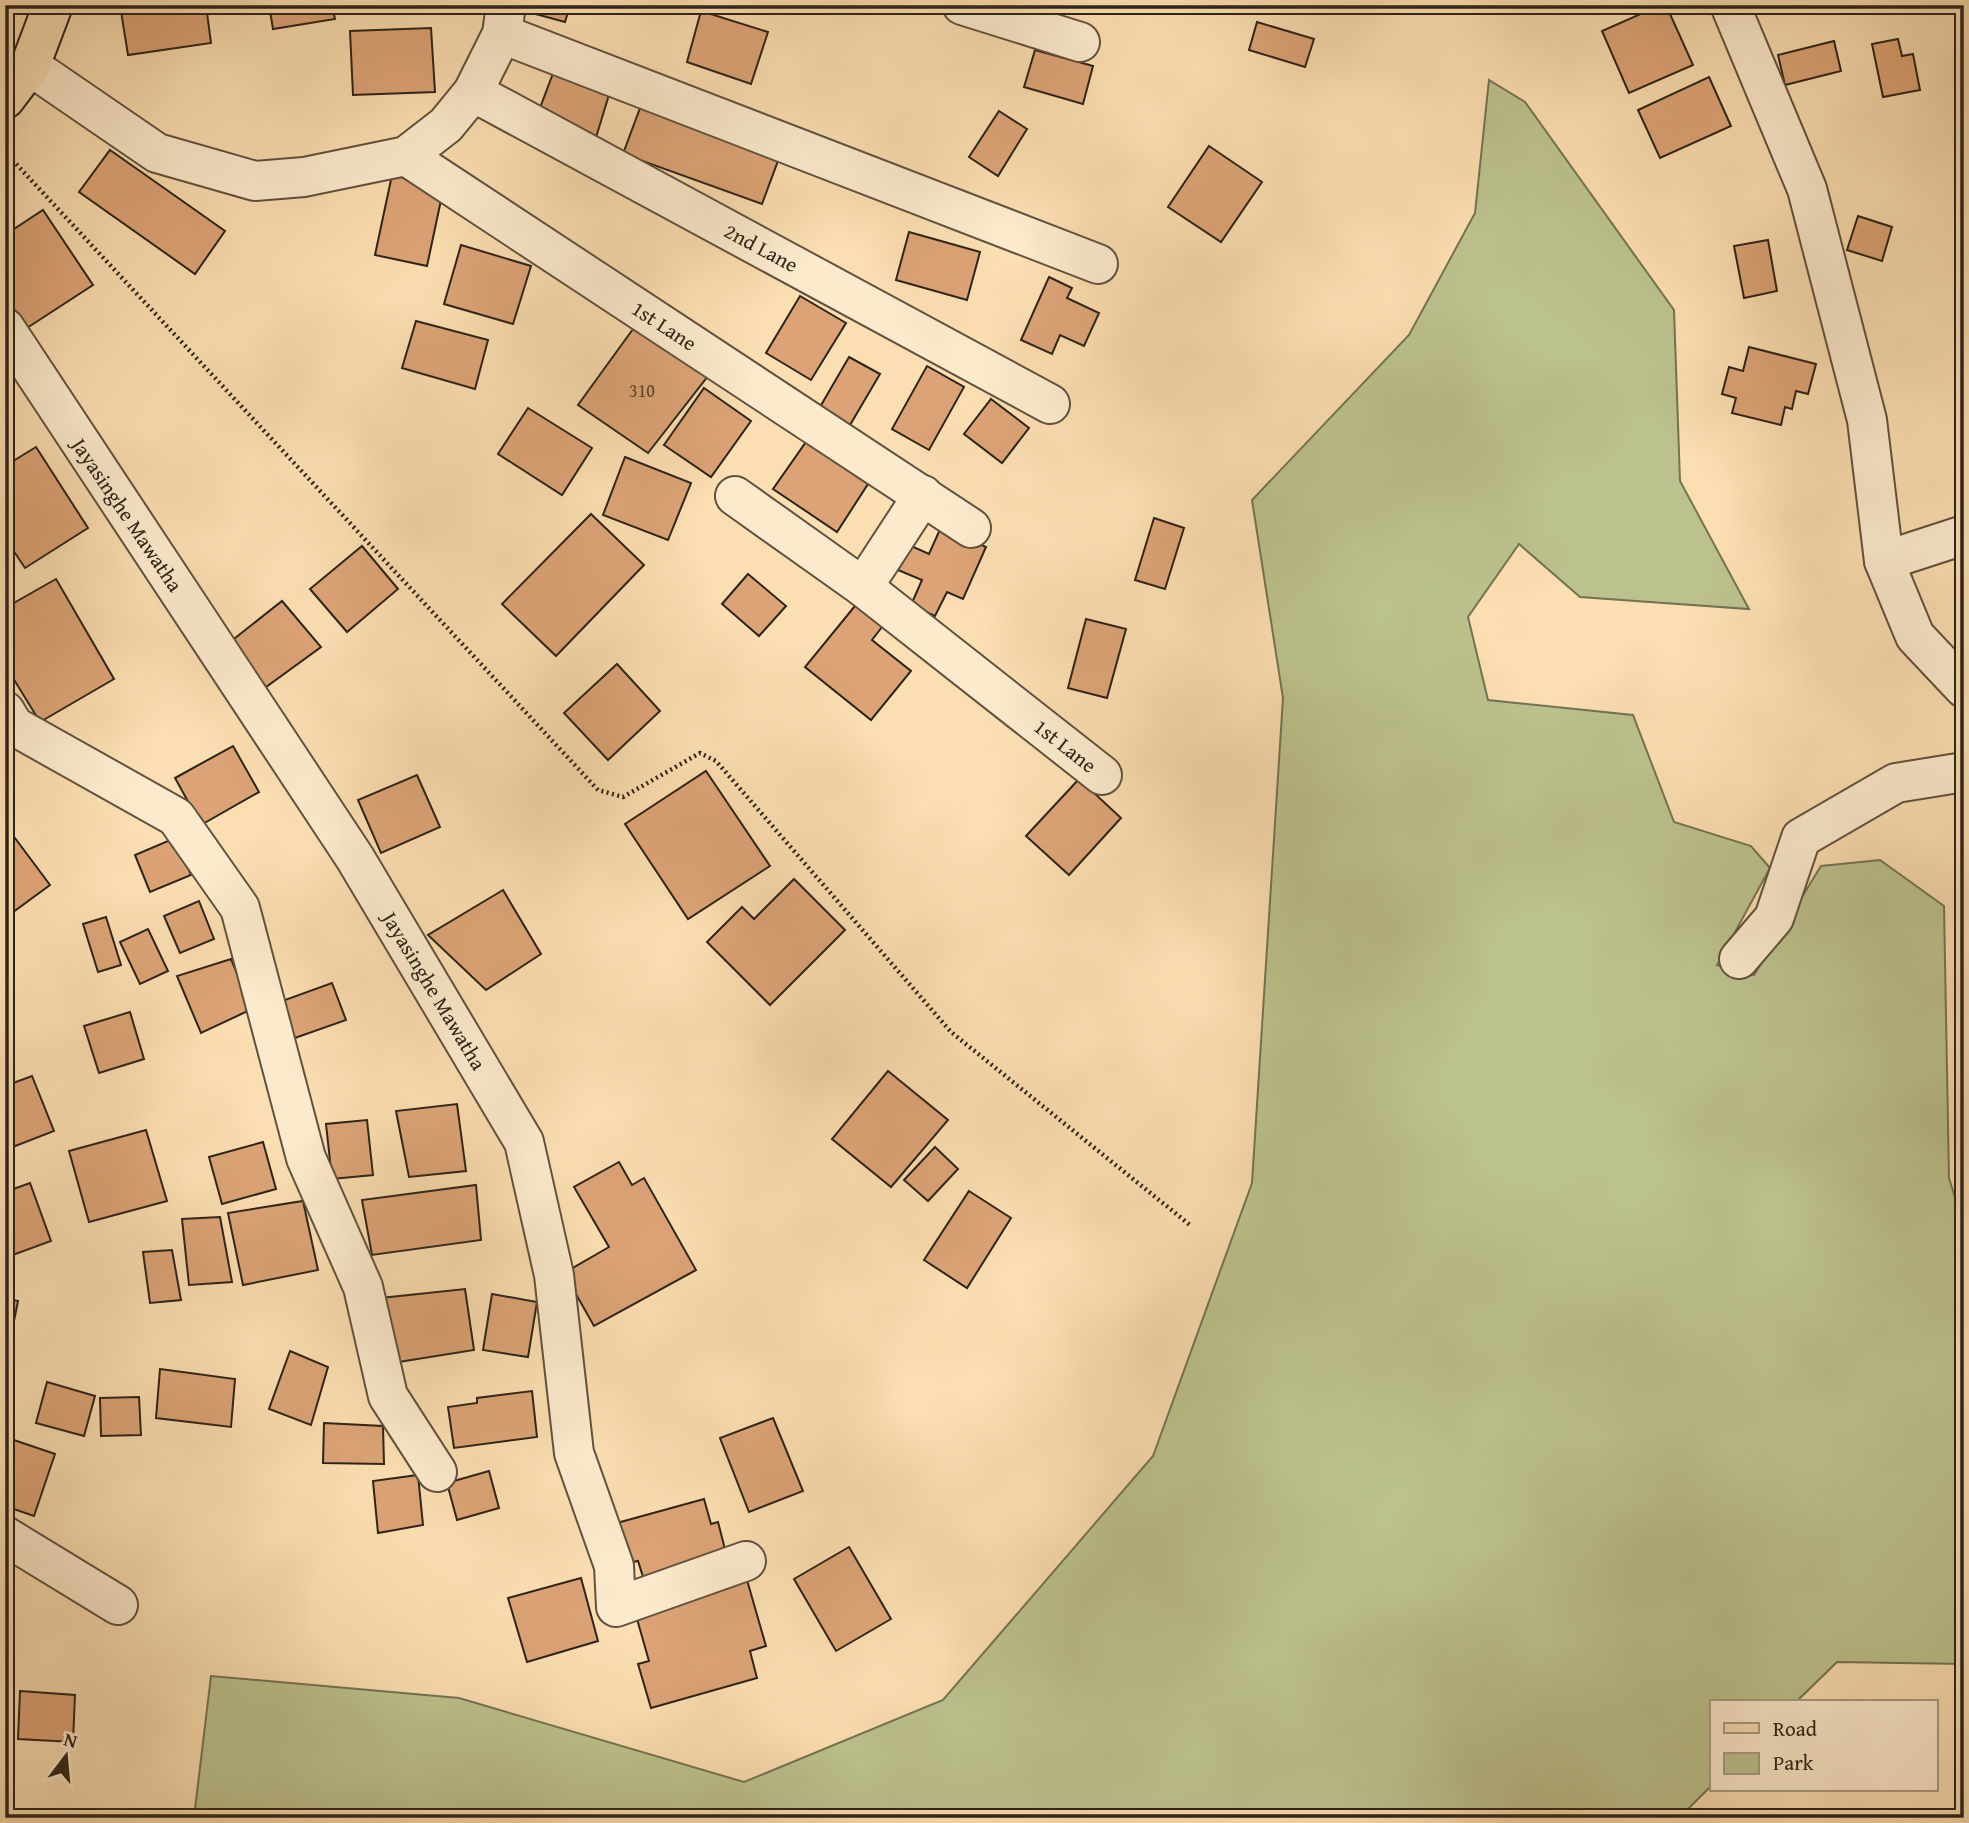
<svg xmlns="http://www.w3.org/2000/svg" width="1969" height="1823" viewBox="0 0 1969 1823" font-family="'Gentium Book Plus',serif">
	<rect width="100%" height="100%" fill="#fbdeb1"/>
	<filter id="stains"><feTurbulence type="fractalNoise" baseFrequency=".00286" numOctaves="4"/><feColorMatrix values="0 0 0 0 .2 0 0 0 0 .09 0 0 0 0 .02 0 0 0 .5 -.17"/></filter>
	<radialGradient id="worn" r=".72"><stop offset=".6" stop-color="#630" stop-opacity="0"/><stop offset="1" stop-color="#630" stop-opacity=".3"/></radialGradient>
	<!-- green -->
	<path fill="#bcc28d" stroke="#747352" stroke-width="2" d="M 1489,80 L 1525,102 L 1674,310 L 1680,481 L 1749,609 L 1580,597 L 1519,544 L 1468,617 L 1488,700 L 1633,715 L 1674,822 L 1751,846 L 1770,868 L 1717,965 L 1754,975 L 1821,866 L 1880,860 L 1944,906 L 1949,1178 L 1964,1226 L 1964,1664 L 1837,1662 L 1796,1702 L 1712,1702 L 1712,1785 L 1679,1818 L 190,1818 L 195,1809 L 211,1676 L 459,1698 L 744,1782 L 943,1700 L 1153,1456 L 1252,1183 L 1283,698 L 1252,500 L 1409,335 L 1475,213 Z"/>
	<!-- building -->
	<g fill="#dca476" stroke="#2d2418" stroke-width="2">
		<path d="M 120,5 L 206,5 L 211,43 L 128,55 Z"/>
		<path d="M 269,5 L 332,5 L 335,19 L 273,29 Z"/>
		<path d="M 522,5 L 570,5 L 565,22 L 521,10 Z"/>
		<path d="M 1661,5 L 1666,5 L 1693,65 L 1629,93 L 1602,31 Z"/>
		<path d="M 701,11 L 768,32 L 751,84 L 687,62 Z"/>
		<path d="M 1257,22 L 1314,39 L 1305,67 L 1249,50 Z"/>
		<path d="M 431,28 L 435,92 L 353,95 L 350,31 Z"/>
		<path d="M 1898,39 L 1902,56 L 1913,54 L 1920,90 L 1883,97 L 1872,44 Z"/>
		<path d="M 1834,41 L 1841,71 L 1785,85 L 1778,55 Z"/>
		<path d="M 1035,50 L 1093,66 L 1083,104 L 1024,87 Z"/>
		<path d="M 555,68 L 611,88 L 594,144 L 534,124 Z"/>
		<path d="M 1709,77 L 1731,126 L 1660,158 L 1638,110 Z"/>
		<path d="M 643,100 L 782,150 L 762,204 L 623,154 Z"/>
		<path d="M 999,111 L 1027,129 L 998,176 L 969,157 Z"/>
		<path d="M 1209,146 L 1262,182 L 1221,242 L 1168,207 Z"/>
		<path d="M 110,150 L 225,231 L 195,274 L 79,192 Z"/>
		<path d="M 392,175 L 444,186 L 427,266 L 375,255 Z"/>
		<path d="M 43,210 L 93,285 L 27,328 L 5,296 L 5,235 Z"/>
		<path d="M 1858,216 L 1892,227 L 1882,261 L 1847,250 Z"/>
		<path d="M 909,232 L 980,252 L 967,300 L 896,280 Z"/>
		<path d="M 1768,240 L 1777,291 L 1744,298 L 1734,246 Z"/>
		<path d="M 461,245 L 531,266 L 513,324 L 444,304 Z"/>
		<path d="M 1049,277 L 1072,288 L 1067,298 L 1099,313 L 1084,346 L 1060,335 L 1052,354 L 1021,340 Z"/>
		<path d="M 800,296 L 846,323 L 811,380 L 766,353 Z"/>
		<path d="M 416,321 L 488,340 L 475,389 L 402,368 Z"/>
		<path d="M 633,329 L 708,376 L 648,453 L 578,405 Z"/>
		<path d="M 1749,347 L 1816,364 L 1808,394 L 1796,391 L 1792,409 L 1785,407 L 1781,425 L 1732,413 L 1736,398 L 1722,394 L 1729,367 L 1743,371 Z"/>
		<path d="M 849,357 L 880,374 L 850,425 L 820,407 Z"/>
		<path d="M 927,366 L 964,387 L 929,450 L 892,429 Z"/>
		<path d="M 704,388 L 751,421 L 711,477 L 664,445 Z"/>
		<path d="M 991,399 L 1029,428 L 1002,463 L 964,434 Z"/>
		<path d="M 528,408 L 592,448 L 562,495 L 498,454 Z"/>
		<path d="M 806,442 L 868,484 L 837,532 L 773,489 Z"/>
		<path d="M 36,447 L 88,528 L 25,568 L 5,538 L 5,466 Z"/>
		<path d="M 625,457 L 691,483 L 668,540 L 603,515 Z"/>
		<path d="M 591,514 L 644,565 L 556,656 L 502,604 Z"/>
		<path d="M 1154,518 L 1184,528 L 1165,589 L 1135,580 Z"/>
		<path d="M 941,527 L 986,547 L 963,599 L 947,592 L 935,616 L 911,605 L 922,580 L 898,570 L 909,545 L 929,554 Z"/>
		<path d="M 362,546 L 398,589 L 347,632 L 310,589 Z"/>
		<path d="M 748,574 L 786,606 L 759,636 L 722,604 Z"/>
		<path d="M 56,579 L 114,679 L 40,722 L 5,665 L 5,608 Z"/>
		<path d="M 282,601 L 321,647 L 255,695 L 225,646 Z"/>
		<path d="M 859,601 L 885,623 L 872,640 L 911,671 L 871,720 L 805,667 Z"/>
		<path d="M 1086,619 L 1126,629 L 1107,698 L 1068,688 Z"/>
		<path d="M 617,664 L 660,711 L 608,760 L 564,713 Z"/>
		<path d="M 233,746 L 259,792 L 201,825 L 175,778 Z"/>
		<path d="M 706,771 L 770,866 L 688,919 L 625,824 Z"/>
		<path d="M 417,775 L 440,827 L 381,853 L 358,800 Z"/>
		<path d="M 1079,779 L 1121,818 L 1069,875 L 1026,836 Z"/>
		<path d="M 9,830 L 50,885 L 5,918 L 5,833 Z"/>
		<path d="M 175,838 L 191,875 L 150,892 L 135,855 Z"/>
		<path d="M 794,879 L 845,930 L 770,1005 L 707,942 L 742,907 L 754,919 Z"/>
		<path d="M 503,890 L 541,954 L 486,990 L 428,935 Z"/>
		<path d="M 199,901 L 214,939 L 180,953 L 164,916 Z"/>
		<path d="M 106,917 L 121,965 L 98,972 L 83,924 Z"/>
		<path d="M 148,929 L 168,971 L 140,984 L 120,942 Z"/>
		<path d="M 231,959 L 252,1009 L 201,1033 L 177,976 Z"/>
		<path d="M 332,983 L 346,1020 L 295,1038 L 282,1001 Z"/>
		<path d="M 130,1012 L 144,1059 L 99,1073 L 84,1026 Z"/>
		<path d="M 888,1071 L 948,1120 L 891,1187 L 832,1139 Z"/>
		<path d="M 32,1076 L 54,1131 L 5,1150 L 5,1086 Z"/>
		<path d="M 457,1104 L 466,1171 L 409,1177 L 396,1111 Z"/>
		<path d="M 367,1120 L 373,1175 L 332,1179 L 326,1124 Z"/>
		<path d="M 146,1130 L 167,1201 L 89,1222 L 69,1151 Z"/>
		<path d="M 263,1142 L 276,1189 L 222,1204 L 209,1157 Z"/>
		<path d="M 935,1147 L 958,1169 L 928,1201 L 904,1180 Z"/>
		<path d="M 619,1162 L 632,1185 L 644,1178 L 696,1270 L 594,1326 L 564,1273 L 609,1247 L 574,1187 Z"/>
		<path d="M 30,1183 L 51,1241 L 10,1256 L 5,1244 L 5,1192 Z"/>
		<path d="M 476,1185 L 481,1240 L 372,1255 L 362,1200 Z"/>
		<path d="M 969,1191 L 1011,1218 L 967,1288 L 924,1260 Z"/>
		<path d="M 303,1201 L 318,1270 L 243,1285 L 228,1213 Z"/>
		<path d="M 220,1217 L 232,1282 L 189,1285 L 182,1219 Z"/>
		<path d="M 172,1250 L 181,1300 L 150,1303 L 143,1252 Z"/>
		<path d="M 465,1289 L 474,1350 L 386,1364 L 381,1298 Z"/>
		<path d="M 492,1294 L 537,1302 L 528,1357 L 483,1350 Z"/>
		<path d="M 5,1298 L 18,1301 L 7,1356 L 5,1355 Z"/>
		<path d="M 290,1351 L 328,1367 L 311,1425 L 269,1409 Z"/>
		<path d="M 160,1369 L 235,1379 L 231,1427 L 156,1418 Z"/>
		<path d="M 47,1382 L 95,1396 L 84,1436 L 36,1423 Z"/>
		<path d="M 532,1391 L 537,1437 L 454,1448 L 448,1407 L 477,1403 L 477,1398 Z"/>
		<path d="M 139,1397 L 141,1435 L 101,1436 L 100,1398 Z"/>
		<path d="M 773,1418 L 803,1491 L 749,1512 L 720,1438 Z"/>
		<path d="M 324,1423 L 383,1426 L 384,1464 L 323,1463 Z"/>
		<path d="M 5,1437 L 55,1454 L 34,1516 L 5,1506 Z"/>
		<path d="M 489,1471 L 499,1508 L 457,1520 L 447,1483 Z"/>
		<path d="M 418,1475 L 423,1525 L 378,1533 L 373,1481 Z"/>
		<path d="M 704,1499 L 711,1524 L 718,1522 L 727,1557 L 644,1580 L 638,1561 L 628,1563 L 617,1523 Z"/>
		<path d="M 849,1547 L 891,1619 L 836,1651 L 794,1579 Z"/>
		<path d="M 581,1578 L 598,1641 L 527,1662 L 508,1598 Z"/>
		<path d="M 747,1580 L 766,1646 L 750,1651 L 757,1678 L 651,1708 L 638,1664 L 649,1661 L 635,1612 Z"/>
		<path d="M 20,1691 L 75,1695 L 73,1742 L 18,1739 Z"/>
	</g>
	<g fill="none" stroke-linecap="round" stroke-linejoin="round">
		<defs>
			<g id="minor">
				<path d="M 962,5 L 1080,42"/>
				<path d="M 1730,5 L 1807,189 L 1867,420 L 1884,561 L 1915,636 L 1964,688"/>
				<path d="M 502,34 L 1098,264"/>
				<path d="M 30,66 L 157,153 L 255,181 L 304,177 L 406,156 L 446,125 L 473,92 L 502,34 L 506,5"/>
				<path d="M 473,92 L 1050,404"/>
				<path d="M 406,156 L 971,528"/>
				<path d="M 5,328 L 355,858 L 524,1142 L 554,1275 L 574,1453 L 614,1566 L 616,1607 L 746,1561"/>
				<path d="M 735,496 L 863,587 L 1102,775"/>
				<path d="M 1884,561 L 1964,535"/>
				<path d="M 863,587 L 923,495"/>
				<path d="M 5,711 L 14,726 L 176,817 L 240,908 L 306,1158 L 363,1287 L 388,1396 L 437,1472"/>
				<path d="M 1739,959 L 1774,918 L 1801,838 L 1896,783 L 1964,772"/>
				<path d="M 5,1536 L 118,1605"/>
			</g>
			<path id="major" d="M 5,99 L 30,66 L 53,5"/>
		</defs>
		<!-- minor casing -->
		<use href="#minor" stroke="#60523e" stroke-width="42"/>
		<!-- major casing -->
		<use href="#major" stroke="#2d2418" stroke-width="42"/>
		<!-- path -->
		<path stroke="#2d2418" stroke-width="4.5" stroke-dasharray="2 3.5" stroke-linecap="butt" d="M 5,152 L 598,790 L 623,797 L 700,753 L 716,761 L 951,1032 L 1190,1225"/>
		<!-- minor -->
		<use href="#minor" stroke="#fceacc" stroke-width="38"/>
		<!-- major -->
		<use href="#major" stroke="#fbdeb1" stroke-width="38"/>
	</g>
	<g text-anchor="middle" stroke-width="5" stroke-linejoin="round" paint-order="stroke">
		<!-- number labels -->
		<g font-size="18" fill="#594430">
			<text x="642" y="397">310</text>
		</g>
		<!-- street labels -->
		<g font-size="21" fill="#2d2418" stroke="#fceacc">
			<text transform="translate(761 248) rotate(28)" y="7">2nd Lane</text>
			<text transform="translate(664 326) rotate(33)" y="7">1st Lane</text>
			<text transform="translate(127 515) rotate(56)" y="7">Jayasinghe Mawatha</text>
			<text transform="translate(1065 746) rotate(38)" y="7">1st Lane</text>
			<text transform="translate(434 991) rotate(59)" y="7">Jayasinghe Mawatha</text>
		</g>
	</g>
	<!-- margin -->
	<rect width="1969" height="1823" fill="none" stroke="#fbdeb1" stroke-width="28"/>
	<rect x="7" y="7" width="1955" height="1809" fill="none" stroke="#2d2418" stroke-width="3.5"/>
	<rect x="14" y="14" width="1941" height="1795" fill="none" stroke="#2d2418" stroke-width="2"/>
	<!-- legend -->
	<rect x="1710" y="1700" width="228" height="91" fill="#fceacc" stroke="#a99b84" stroke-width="2"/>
	<rect x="1724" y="1723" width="35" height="10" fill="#fbdeb1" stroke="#a99b84" stroke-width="2"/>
	<text x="1773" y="1736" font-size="21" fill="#2d2418">Road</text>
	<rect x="1724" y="1753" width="35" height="21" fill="#bcc28d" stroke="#a99b84" stroke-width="2"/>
	<text x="1773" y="1770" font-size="21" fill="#2d2418">Park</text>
	<!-- north arrow -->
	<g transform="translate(66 1756) rotate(16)" stroke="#fceacc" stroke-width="5" paint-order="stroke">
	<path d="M0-5L12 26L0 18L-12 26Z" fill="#2d2418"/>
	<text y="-10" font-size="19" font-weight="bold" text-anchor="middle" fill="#2d2418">N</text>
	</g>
	<rect width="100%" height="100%" filter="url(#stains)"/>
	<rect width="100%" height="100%" fill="url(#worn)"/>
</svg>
